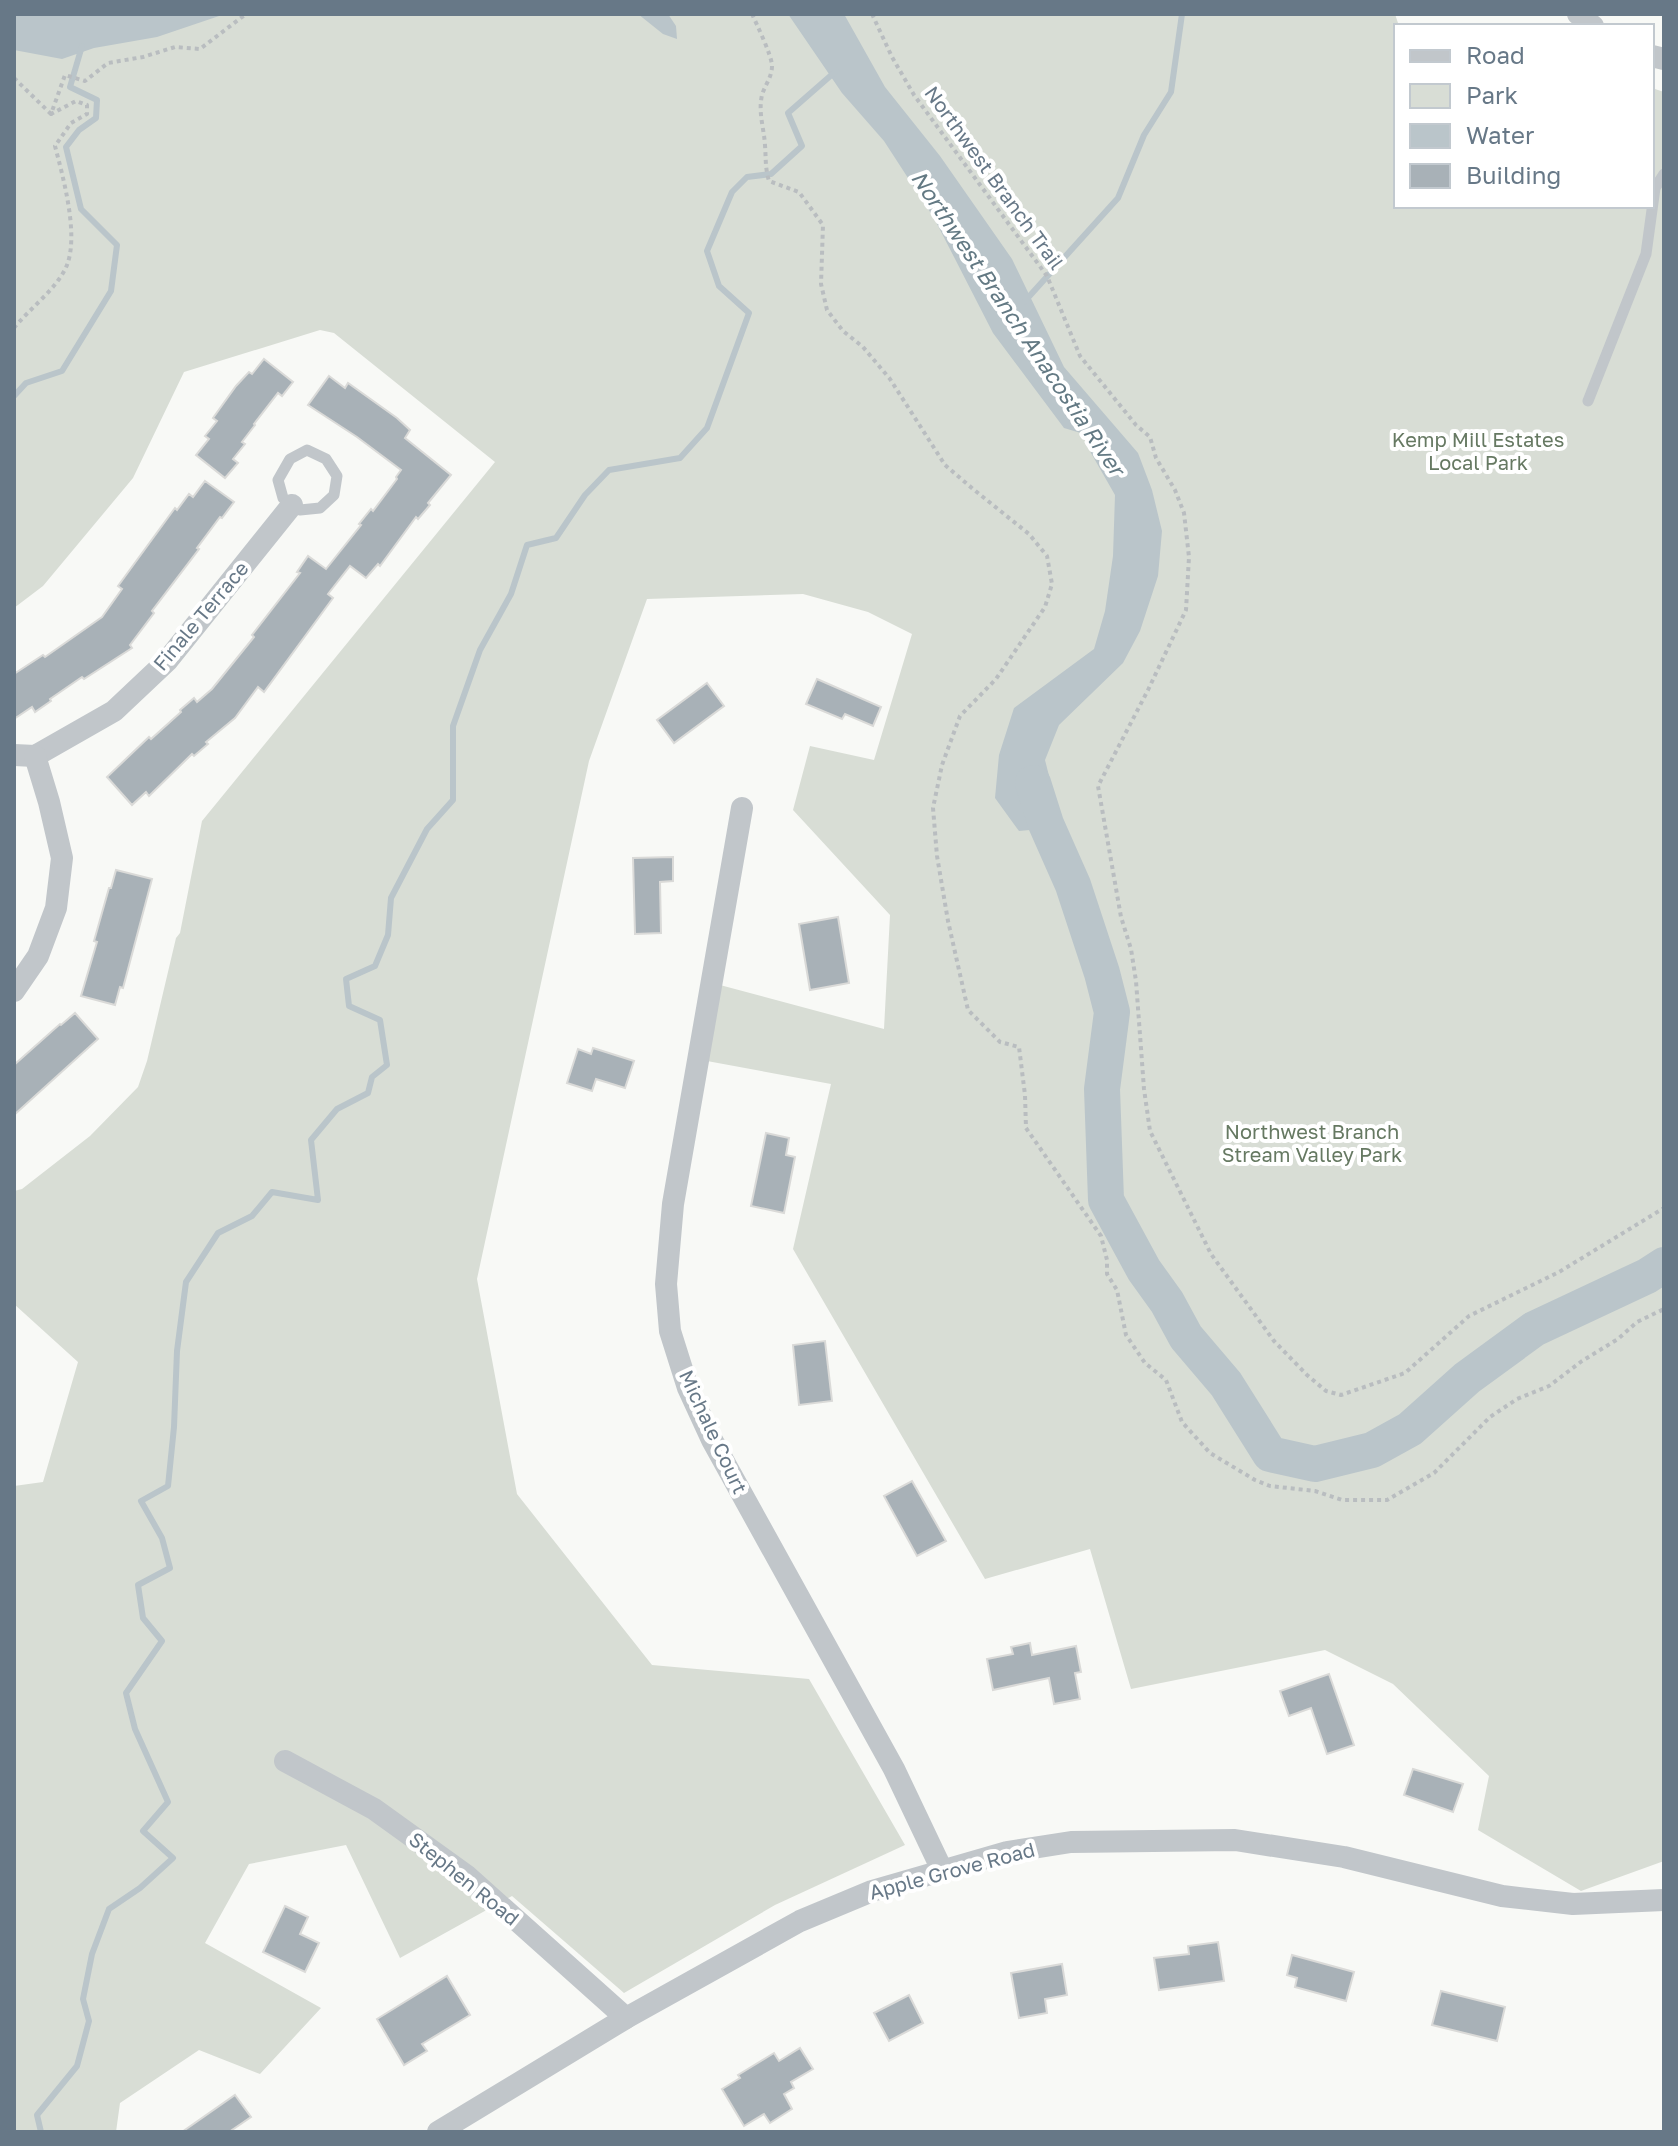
<svg xmlns="http://www.w3.org/2000/svg" width="1678" height="2146" viewBox="0 0 1678 2146" font-family="'Golos Text',sans-serif">
	<rect width="100%" height="100%" fill="#f8f9f6"/>
	<!-- green -->
	<path fill="#d8ddd5" d="M 14,14 L 1395,14 L 1399,26 L 1396,26 L 1396,206 L 1652,206 L 1652,88 L 1664,92 L 1664,1861 L 1581,1891 L 1478,1830 L 1489,1776 L 1393,1684 L 1325,1650 L 1131,1689 L 1090,1549 L 985,1579 L 793,1249 L 831,1084 L 707,1061 L 720,985 L 884,1029 L 890,915 L 793,810 L 810,746 L 874,760 L 912,634 L 868,612 L 803,594 L 647,599 L 589,761 L 477,1279 L 517,1494 L 652,1665 L 809,1679 L 905,1845 L 775,1905 L 624,1993 L 512,1896 L 400,1958 L 346,1845 L 249,1864 L 205,1943 L 321,2008 L 260,2074 L 199,2050 L 120,2103 L 116,2132 L 14,2132 L 14,1486 L 43,1482 L 78,1362 L 14,1304 L 14,1191 L 22,1189 L 90,1136 L 138,1087 L 147,1061 L 176,938 L 180,933 L 202,821 L 495,462 L 334,333 L 320,330 L 184,372 L 133,478 L 43,586 L 14,608 Z"/>
	<!-- water -->
	<g fill="#bac5ca">
		<path d="M 14,14 L 225,14 L 157,37 L 94,48 L 62,59 L 14,50 Z"/>
		<path d="M 638,14 L 668,14 L 676,26 L 677,39 L 663,34 Z"/>
		<path d="M 788,14 L 844,14 L 885,87 L 940,156 L 1012,259 L 1064,367 L 1138,453 L 1152,490 L 1162,531 L 1158,576 L 1140,631 L 1123,663 L 1059,725 L 1045,760 L 1062,827 L 1019,831 L 995,798 L 999,755 L 1014,708 L 1094,649 L 1105,611 L 1113,556 L 1115,495 L 1091,453 L 1084,434 L 1064,428 L 993,333 L 934,218 L 884,141 L 842,93 Z"/>
	</g>
	<g fill="none" stroke-linecap="round" stroke-linejoin="round">
		<!-- stream -->
		<g stroke="#bac5ca" stroke-width="6">
			<path d="M 1025,301 L 1118,198 L 1144,135 L 1171,92 L 1182,14"/>
			<path d="M 14,396 L 26,383 L 62,371 L 111,291 L 117,245 L 81,209 L 66,147 L 79,130 L 96,118 L 97,100 L 70,87 L 82,46"/>
			<path d="M 41,2132 L 37,2115 L 77,2066 L 89,2021 L 83,1999 L 92,1954 L 109,1909 L 140,1888 L 173,1858 L 143,1831 L 168,1802 L 135,1729 L 126,1693 L 162,1641 L 143,1618 L 138,1585 L 170,1568 L 162,1538 L 141,1501 L 168,1486 L 174,1427 L 177,1351 L 186,1282 L 218,1233 L 252,1216 L 272,1192 L 318,1200 L 311,1140 L 337,1109 L 368,1093 L 372,1077 L 387,1065 L 380,1020 L 349,1006 L 346,979 L 375,966 L 388,935 L 391,898 L 427,829 L 453,800 L 453,726 L 480,650 L 511,594 L 527,545 L 556,538 L 585,495 L 609,470 L 680,458 L 707,428 L 749,313 L 719,286 L 707,251 L 732,192 L 747,177 L 771,174 L 802,146 L 788,113 L 836,71"/>
		</g>
		<!-- river -->
		<path stroke="#bac5ca" stroke-width="36" d="M 1033,783 L 1046,824 L 1073,885 L 1102,973 L 1112,1012 L 1102,1089 L 1106,1200 L 1144,1270 L 1167,1302 L 1186,1337 L 1226,1384 L 1270,1454 L 1315,1464 L 1372,1450 L 1410,1429 L 1467,1378 L 1534,1329 L 1647,1276 L 1664,1265"/>
	</g>
	<!-- building -->
	<g fill="#a8b1b7" stroke="#dadad8" stroke-width="2">
		<path d="M 264,359 L 293,382 L 282,396 L 278,393 L 254,424 L 255,425 L 242,442 L 245,444 L 233,459 L 238,463 L 225,478 L 196,455 L 209,439 L 205,436 L 217,421 L 213,418 L 236,386 L 249,372 L 252,374 Z"/>
		<path d="M 329,376 L 345,388 L 348,383 L 397,418 L 410,430 L 405,438 L 451,475 L 428,503 L 430,505 L 418,519 L 416,517 L 380,566 L 378,564 L 366,578 L 350,566 L 328,594 L 333,598 L 264,692 L 258,687 L 235,718 L 206,742 L 208,744 L 194,756 L 192,754 L 149,796 L 146,792 L 132,805 L 107,777 L 149,737 L 151,739 L 181,712 L 180,710 L 194,698 L 197,702 L 212,689 L 254,637 L 252,635 L 300,573 L 297,572 L 308,556 L 326,569 L 361,525 L 359,524 L 371,509 L 373,511 L 397,479 L 396,477 L 401,470 L 357,437 L 308,405 Z"/>
		<path d="M 205,481 L 234,502 L 222,518 L 220,517 L 197,548 L 199,549 L 152,611 L 154,613 L 130,645 L 132,648 L 84,679 L 82,677 L 50,699 L 51,701 L 35,712 L 32,707 L 14,719 L 14,674 L 43,655 L 45,657 L 102,617 L 122,589 L 118,586 L 175,508 L 177,510 L 189,494 L 193,497 Z"/>
		<path d="M 817,679 L 881,707 L 873,726 L 845,714 L 842,719 L 806,704 Z"/>
		<path d="M 707,683 L 724,706 L 674,743 L 657,720 Z"/>
		<path d="M 673,857 L 673,881 L 660,882 L 661,933 L 635,934 L 633,858 Z"/>
		<path d="M 116,870 L 152,879 L 123,988 L 120,987 L 115,1005 L 81,996 L 97,942 L 94,941 L 109,888 L 111,888 Z"/>
		<path d="M 838,917 L 849,983 L 810,990 L 799,924 Z"/>
		<path d="M 75,1013 L 98,1039 L 14,1115 L 14,1065 L 60,1024 L 61,1025 Z"/>
		<path d="M 593,1048 L 634,1061 L 625,1088 L 596,1079 L 592,1091 L 567,1083 L 578,1049 L 591,1054 Z"/>
		<path d="M 766,1133 L 789,1138 L 786,1155 L 795,1157 L 784,1213 L 751,1206 Z"/>
		<path d="M 825,1341 L 832,1401 L 799,1405 L 793,1345 Z"/>
		<path d="M 912,1481 L 946,1541 L 917,1556 L 884,1496 Z"/>
		<path d="M 1030,1643 L 1032,1655 L 1076,1646 L 1081,1672 L 1075,1673 L 1080,1699 L 1054,1704 L 1049,1678 L 993,1690 L 987,1659 L 1013,1654 L 1011,1647 Z"/>
		<path d="M 1329,1674 L 1354,1745 L 1327,1754 L 1311,1708 L 1289,1716 L 1280,1691 Z"/>
		<path d="M 1413,1769 L 1463,1784 L 1453,1812 L 1404,1795 Z"/>
		<path d="M 285,1906 L 308,1917 L 300,1934 L 319,1943 L 305,1972 L 263,1952 Z"/>
		<path d="M 1218,1942 L 1224,1981 L 1159,1990 L 1154,1958 L 1189,1954 L 1188,1946 Z"/>
		<path d="M 1292,1955 L 1354,1972 L 1346,2001 L 1295,1987 L 1297,1978 L 1287,1975 Z"/>
		<path d="M 1062,1964 L 1067,1995 L 1045,1999 L 1047,2013 L 1019,2018 L 1011,1973 Z"/>
		<path d="M 447,1976 L 470,2015 L 422,2044 L 427,2051 L 404,2065 L 377,2019 Z"/>
		<path d="M 1441,1991 L 1505,2007 L 1497,2041 L 1432,2025 Z"/>
		<path d="M 909,1995 L 923,2023 L 889,2041 L 874,2013 Z"/>
		<path d="M 800,2048 L 813,2069 L 791,2082 L 794,2088 L 784,2094 L 792,2109 L 770,2123 L 764,2114 L 744,2126 L 722,2089 L 740,2078 L 738,2075 L 774,2053 L 779,2061 Z"/>
		<path d="M 235,2095 L 251,2117 L 229,2132 L 182,2132 Z"/>
	</g>
	<g fill="none" stroke-linecap="round" stroke-linejoin="round">
		<!-- path -->
		<g stroke="#b9bdc0" stroke-width="4" stroke-dasharray="4 4" stroke-linecap="butt">
			<path d="M 752,14 C 757,25 772,56 772,66 C 772,77 765,85 762,95 C 758,113 764,128 765,145 C 766,158 765,168 769,181 L 799,192 L 823,225 L 821,284 L 827,310 L 843,331 L 863,347 L 890,379 L 945,465 L 973,489 L 1029,534 L 1047,556 L 1052,584 L 1045,607 L 996,679 L 960,716 L 942,765 L 933,808 L 937,856 L 948,921 L 968,1010 L 1000,1042 L 1019,1047 L 1025,1095 L 1026,1128 L 1101,1236 L 1107,1260 L 1107,1274 L 1117,1290 L 1126,1335 L 1145,1363 L 1166,1380 L 1182,1422 L 1210,1453 L 1255,1480 L 1270,1486 L 1315,1491 L 1342,1500 L 1387,1500 L 1434,1473 L 1490,1417 L 1517,1399 L 1549,1386 L 1582,1361 L 1618,1339 L 1637,1322 L 1664,1309"/>
			<path d="M 872,14 L 892,57 L 914,95 L 1047,276 L 1080,356 L 1136,425 L 1150,437 L 1156,458 L 1175,490 L 1184,513 L 1189,557 L 1186,610 L 1148,690 L 1098,786 L 1121,917 L 1131,949 L 1136,981 L 1144,1089 L 1150,1131 L 1211,1254 L 1274,1341 L 1307,1375 L 1326,1391 L 1341,1395 L 1405,1373 L 1469,1316 L 1559,1272 L 1664,1208"/>
			<path d="M 14,78 L 51,114 L 65,75 L 85,81 L 108,63 L 143,57 L 175,47 L 200,49 L 246,14"/>
			<path d="M 14,328 C 29,309 58,288 67,265 C 79,234 63,177 55,146 L 71,123 L 87,114 L 87,105 L 76,101 L 51,114"/>
		</g>
		<!-- service -->
		<g stroke="#c1c6ca" stroke-width="11">
			<path d="M 1588,401 L 1646,254 L 1655,188 L 1664,174"/>
			<path d="M 307,450 L 326,459 L 337,476 L 334,495 L 320,508 L 300,510 L 283,498 L 278,480 L 290,459 Z"/>
		</g>
		<!-- minor -->
		<g stroke="#c1c6ca" stroke-width="22">
			<path d="M 1578,14 L 1593,26"/>
			<path d="M 1652,56 L 1664,59"/>
			<path d="M 14,755 L 35,756 L 114,711 L 167,661 L 292,505"/>
			<path d="M 742,808 L 673,1204 L 666,1284 L 670,1331 L 688,1388 L 712,1440 L 894,1769 L 942,1870"/>
			<path d="M 14,991 L 38,956 L 56,908 L 62,858 L 49,802 L 35,756"/>
			<path d="M 285,1761 L 374,1809 L 467,1876 L 626,2018"/>
			<path d="M 438,2132 L 626,2018 L 800,1921 L 872,1891 L 1007,1852 L 1071,1842 L 1235,1840 L 1344,1857 L 1502,1896 L 1573,1904 L 1664,1900"/>
		</g>
	</g>
	<g text-anchor="middle" stroke-width="8" stroke-linejoin="round" paint-order="stroke">
		<!-- street labels -->
		<g font-size="20" fill="#677887" stroke="#fff">
			<text transform="translate(994 178) rotate(54)" y="7">Northwest Branch Trail</text>
			<text transform="translate(201 616) rotate(-50)" y="7">Finale Terrace</text>
			<text transform="translate(713 1432) rotate(65)" y="7">Michale Court</text>
			<text transform="translate(952 1871) rotate(-15)" y="7">Apple Grove Road</text>
			<text transform="translate(464 1879) rotate(39)" y="7">Stephen Road</text>
		</g>
		<!-- park labels -->
		<g font-size="20" fill="#667962" stroke="#fff">
			<text x="1478" y="447">Kemp Mill Estates<tspan x="1478" dy="23">Local Park</tspan></text>
			<text x="1312" y="1139">Northwest Branch<tspan x="1312" dy="23">Stream Valley Park</tspan></text>
		</g>
		<!-- water labels -->
		<g font-size="22" font-style="italic" fill="#637983" stroke="#fff">
			<text transform="translate(1018 323) rotate(56)" y="8">Northwest Branch Anacostia River</text>
		</g>
	</g>
	<!-- border -->
	<rect width="1678" height="2146" fill="none" stroke="#677887" stroke-width="32"/>
	<!-- legend -->
	<rect x="1394" y="24" width="260" height="184" fill="#ffffff" stroke="#c2c9cf" stroke-width="2"/>
	<rect x="1410" y="50" width="40" height="12" fill="#c1c6ca" stroke="#c2c9cf" stroke-width="2"/>
	<text x="1466" y="64" font-size="24" fill="#677887">Road</text>
	<rect x="1410" y="84" width="40" height="24" fill="#d8ddd5" stroke="#c2c9cf" stroke-width="2"/>
	<text x="1466" y="104" font-size="24" fill="#677887">Park</text>
	<rect x="1410" y="124" width="40" height="24" fill="#bac5ca" stroke="#c2c9cf" stroke-width="2"/>
	<text x="1466" y="144" font-size="24" fill="#677887">Water</text>
	<rect x="1410" y="164" width="40" height="24" fill="#a8b1b7" stroke="#c2c9cf" stroke-width="2"/>
	<text x="1466" y="184" font-size="24" fill="#677887">Building</text>
</svg>
